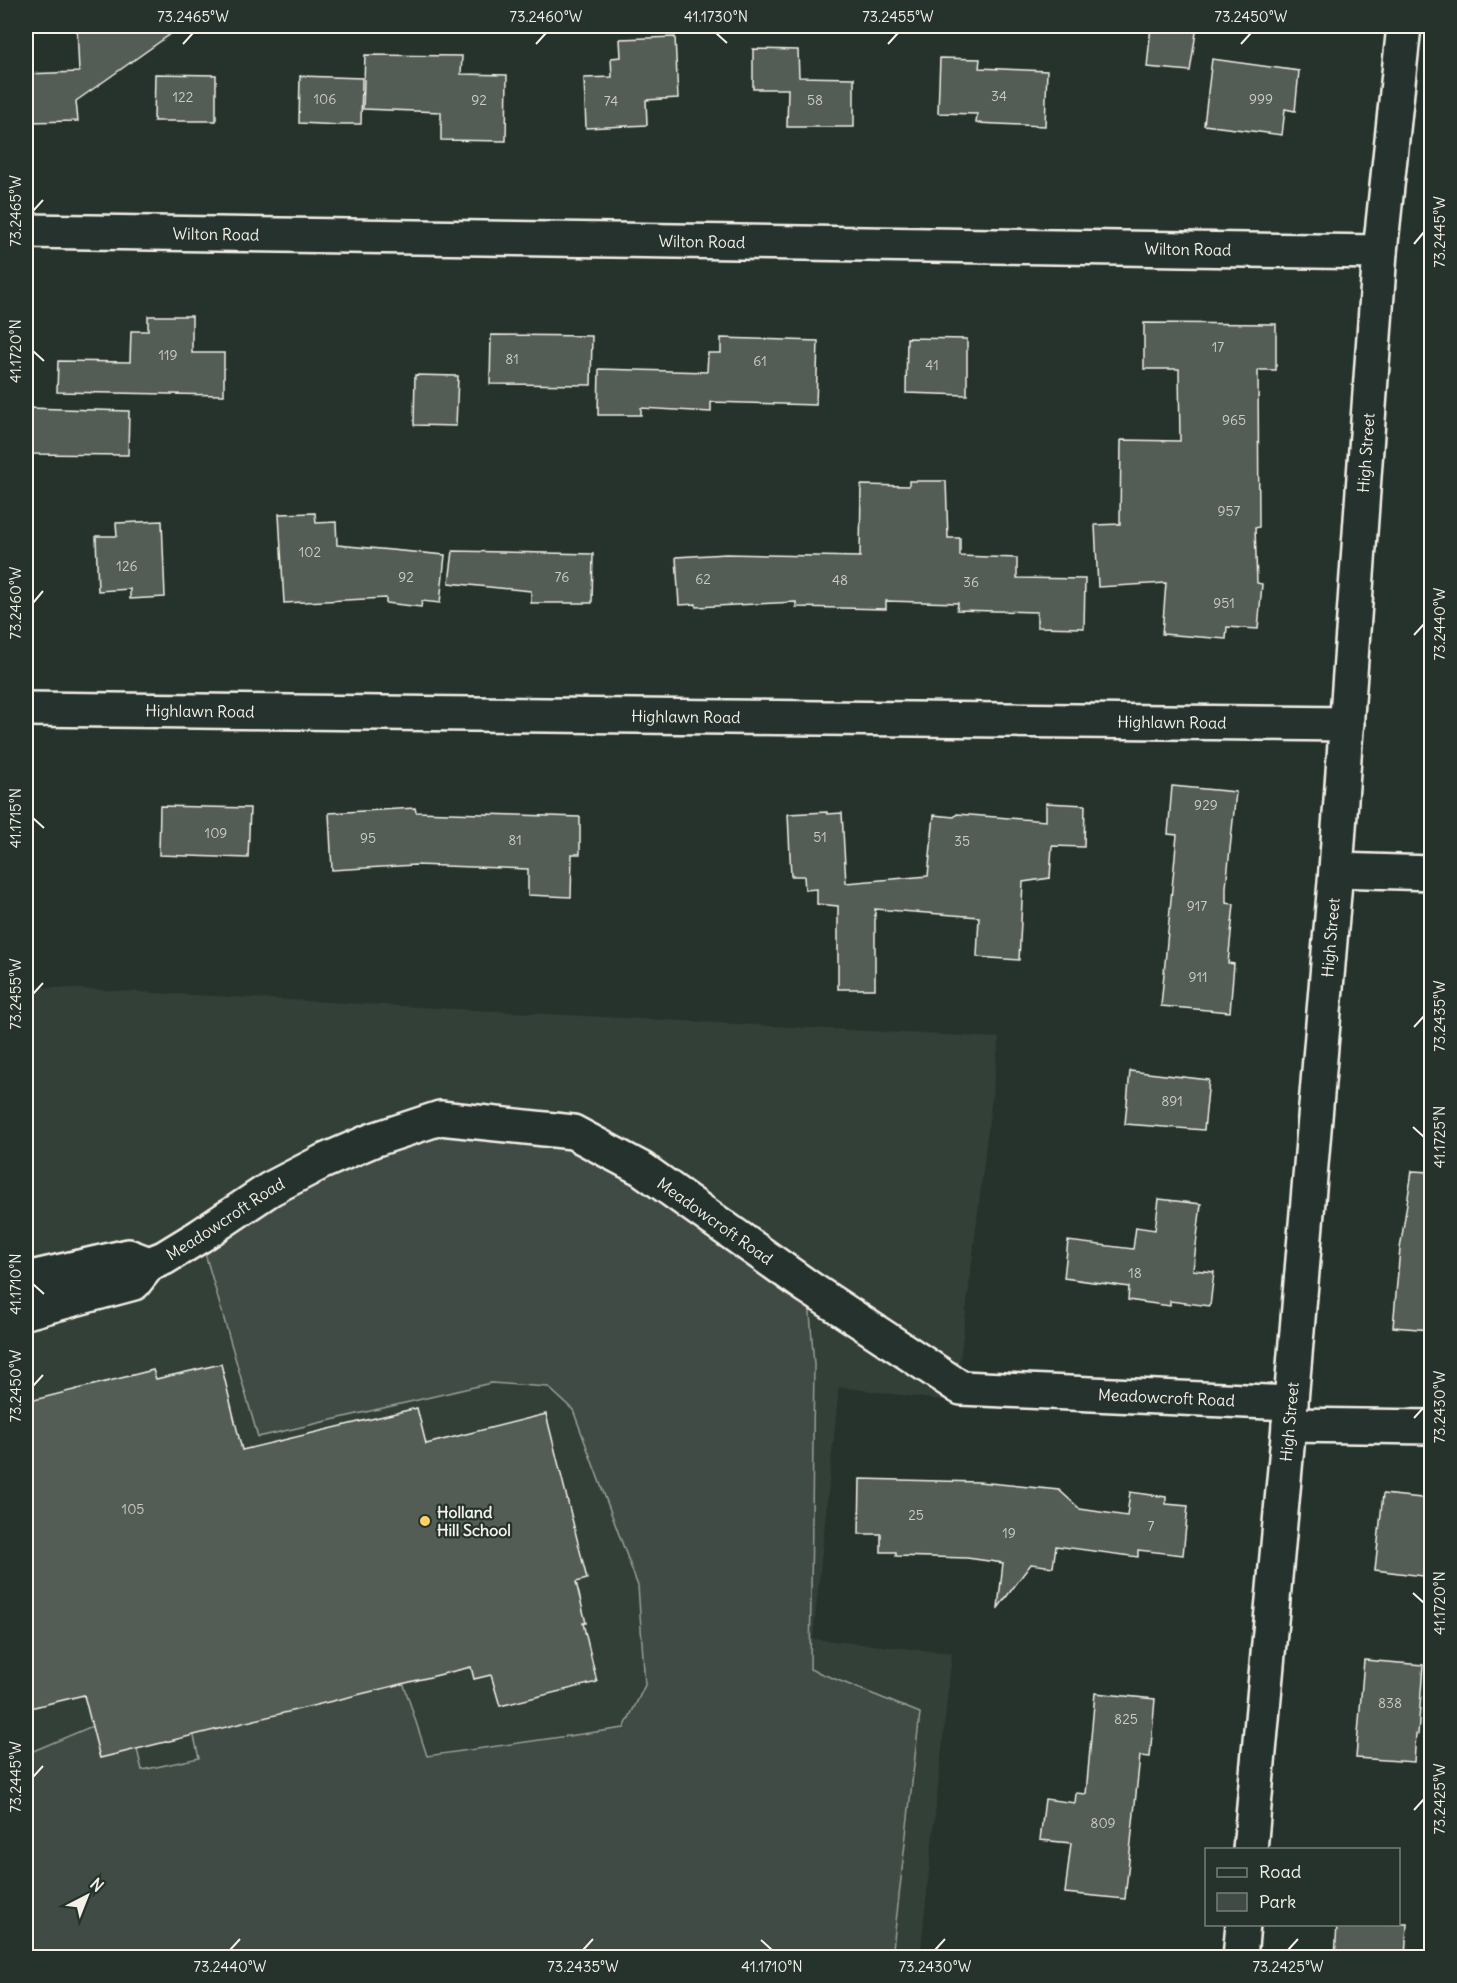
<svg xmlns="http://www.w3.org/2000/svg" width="1457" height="1983" viewBox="0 0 1457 1983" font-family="Delius,sans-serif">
	<rect width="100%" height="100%" fill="#26332d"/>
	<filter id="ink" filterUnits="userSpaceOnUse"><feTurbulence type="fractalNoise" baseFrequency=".0167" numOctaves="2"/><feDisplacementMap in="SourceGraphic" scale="12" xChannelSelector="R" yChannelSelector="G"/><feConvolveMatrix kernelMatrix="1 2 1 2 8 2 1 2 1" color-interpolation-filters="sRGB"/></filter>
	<g filter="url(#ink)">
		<!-- built -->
		<path fill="#333f39" d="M 26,986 L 999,1038 L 955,1402 L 839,1387 L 813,1639 L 952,1653 L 920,1957 L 26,1957 Z"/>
		<!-- green -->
		<path fill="#414b45" stroke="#9a9e96" stroke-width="1.5" d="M 440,1118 L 573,1132 L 808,1287 L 814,1365 L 810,1669 L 920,1713 L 892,1957 L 26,1957 L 26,1754 L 128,1711 L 142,1770 L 199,1758 L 185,1698 L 394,1654 L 427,1756 L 624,1728 L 645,1685 L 638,1586 L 573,1410 L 548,1387 L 491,1383 L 258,1437 L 200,1236 Z"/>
		<!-- building -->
		<g fill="#525c55" stroke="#f4f1e8" stroke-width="1.5">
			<path d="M 77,26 L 182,26 L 76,101 L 78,121 L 26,122 L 26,74 L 79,72 Z"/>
			<path d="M 1151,26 L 1197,26 L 1190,71 L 1147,67 Z"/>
			<path d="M 675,37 L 678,98 L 646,100 L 647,125 L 586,128 L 584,78 L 612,77 L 611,58 L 621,57 L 620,39 Z"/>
			<path d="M 753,49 L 798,50 L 799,77 L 854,78 L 854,127 L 787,127 L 788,89 L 753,89 Z"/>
			<path d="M 365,55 L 462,56 L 461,74 L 507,75 L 506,141 L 441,140 L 441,112 L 363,109 Z"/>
			<path d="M 940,58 L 980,59 L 979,68 L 1047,71 L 1045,126 L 976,123 L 977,114 L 938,113 Z"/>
			<path d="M 1212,59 L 1299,71 L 1295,111 L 1285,109 L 1282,135 L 1204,125 Z"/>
			<path d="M 155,74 L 216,75 L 216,121 L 154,121 Z"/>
			<path d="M 300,76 L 362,78 L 361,124 L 340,124 L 340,125 L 299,123 Z"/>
			<path d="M 148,316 L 192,316 L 192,353 L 224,353 L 224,395 L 57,392 L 58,361 L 130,362 L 131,331 L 148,331 Z"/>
			<path d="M 1144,323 L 1276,324 L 1276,370 L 1258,370 L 1259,527 L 1255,528 L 1257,583 L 1262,584 L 1258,629 L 1227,627 L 1226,639 L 1162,634 L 1166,583 L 1098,587 L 1095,525 L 1120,524 L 1121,440 L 1180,441 L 1179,369 L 1144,369 Z"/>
			<path d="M 491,335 L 592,336 L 591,385 L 490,384 Z"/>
			<path d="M 721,338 L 818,341 L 816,405 L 711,402 L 711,412 L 641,408 L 641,415 L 598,415 L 599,369 L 707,372 L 708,353 L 721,353 Z"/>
			<path d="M 907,338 L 967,339 L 967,395 L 906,393 Z"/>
			<path d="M 415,375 L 458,376 L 456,426 L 414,425 Z"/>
			<path d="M 28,408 L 129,411 L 128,455 L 28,454 Z"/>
			<path d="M 909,481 L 946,481 L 948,538 L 960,538 L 960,556 L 1017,558 L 1017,578 L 1085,579 L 1084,628 L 1037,627 L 1037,612 L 957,610 L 958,603 L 886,601 L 886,609 L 796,607 L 796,602 L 696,607 L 696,604 L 679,605 L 676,557 L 726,554 L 860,557 L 861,485 L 909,486 Z"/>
			<path d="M 315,513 L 316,523 L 336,522 L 337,545 L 445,555 L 440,603 L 422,601 L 421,607 L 386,603 L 386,598 L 284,603 L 279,514 Z"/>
			<path d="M 162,521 L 165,597 L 130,599 L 130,589 L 98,591 L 96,536 L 117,536 L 116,523 Z"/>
			<path d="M 453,551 L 593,554 L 592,603 L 531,603 L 531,591 L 449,583 Z"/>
			<path d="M 1172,786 L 1236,792 L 1226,887 L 1226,903 L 1234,904 L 1228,963 L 1234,964 L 1230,1012 L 1161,1006 L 1177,835 L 1168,834 Z"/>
			<path d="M 1046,803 L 1085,805 L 1084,847 L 1052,846 L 1050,878 L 1023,882 L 1019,960 L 977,957 L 979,917 L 875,909 L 875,989 L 838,989 L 838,906 L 817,904 L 817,889 L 805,890 L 804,876 L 791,876 L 788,814 L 827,812 L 827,814 L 842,813 L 846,883 L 928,876 L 934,815 L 954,817 L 957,814 L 1046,821 Z"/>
			<path d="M 160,806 L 250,808 L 248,858 L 159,855 Z"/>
			<path d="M 415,808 L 416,812 L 580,817 L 580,854 L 572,854 L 571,897 L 528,895 L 528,869 L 415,865 L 332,870 L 329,813 Z"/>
			<path d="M 1130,1071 L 1209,1080 L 1204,1130 L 1125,1124 Z"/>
			<path d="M 1412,1171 L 1431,1172 L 1431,1330 L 1393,1327 L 1400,1249 Z"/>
			<path d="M 1159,1199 L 1201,1204 L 1193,1270 L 1214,1272 L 1210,1306 L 1170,1301 L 1170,1306 L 1128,1300 L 1129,1287 L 1064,1278 L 1068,1241 L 1133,1249 L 1136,1227 L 1155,1230 Z"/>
			<path d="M 221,1364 L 242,1450 L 417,1408 L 426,1444 L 546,1414 L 587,1579 L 576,1582 L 586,1623 L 583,1623 L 597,1682 L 500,1706 L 491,1675 L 474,1679 L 471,1667 L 100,1758 L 84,1695 L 26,1709 L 26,1402 L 153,1370 L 156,1379 Z"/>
			<path d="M 860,1479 L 979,1482 L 1059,1490 L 1080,1509 L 1127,1516 L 1130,1492 L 1166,1497 L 1166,1504 L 1188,1506 L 1183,1555 L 1138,1550 L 1138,1557 L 1056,1546 L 1053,1567 L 1031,1564 L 998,1608 L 1003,1563 L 967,1558 L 896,1556 L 896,1552 L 881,1552 L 881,1534 L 859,1534 Z"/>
			<path d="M 1383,1494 L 1431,1499 L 1431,1577 L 1375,1570 Z"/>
			<path d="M 1364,1660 L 1423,1665 L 1418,1734 L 1416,1734 L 1414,1762 L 1356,1758 Z"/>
			<path d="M 1095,1693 L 1155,1699 L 1150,1757 L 1140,1756 L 1125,1899 L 1065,1893 L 1071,1843 L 1040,1840 L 1045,1799 L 1075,1803 L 1076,1793 L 1086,1794 Z"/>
			<path d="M 1337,1924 L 1407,1924 L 1405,1958 L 1335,1958 Z"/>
		</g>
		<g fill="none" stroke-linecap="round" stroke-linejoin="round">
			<defs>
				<g id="minor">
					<path id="s1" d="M 26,231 L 1380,252"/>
					<path id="s2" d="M 26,709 L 1347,724"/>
					<path d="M 1336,870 L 1432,873"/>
					<path d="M 26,1279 L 128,1256 L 149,1264"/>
					<path id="s3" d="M 26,1312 L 134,1283 L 149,1264 L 164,1258 L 200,1236 L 270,1189 L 322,1162 L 373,1140 L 440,1118 L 573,1132 L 642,1169 L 808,1287 L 961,1388 L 1291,1403"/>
					<path d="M 1289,1425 L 1432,1427"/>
					<path id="s4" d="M 1250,1850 L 1289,1425 L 1336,870 L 1380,252 L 1404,26"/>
					<path d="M 1240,1958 L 1243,1924"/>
				</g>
			</defs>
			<!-- minor casing -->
			<use href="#minor" stroke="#f4f1e8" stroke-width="38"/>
			<!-- minor -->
			<use href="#minor" stroke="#26332d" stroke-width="33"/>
		</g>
	</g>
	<!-- ticks -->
	<path fill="none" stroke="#f4f1e8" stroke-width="2" d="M 716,33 L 727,43M 183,44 L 193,33M 536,44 L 546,33M 888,44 L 898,33M 1241,44 L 1251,33M 33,211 L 43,200M 1414,244 L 1424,232M 33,351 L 44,361M 33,603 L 43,591M 1414,635 L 1424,624M 33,818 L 44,828M 33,994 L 43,983M 1414,1027 L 1424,1016M 1413,1127 L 1424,1137M 33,1284 L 44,1294M 33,1386 L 43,1375M 1414,1418 L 1424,1407M 1413,1593 L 1424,1603M 33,1777 L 43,1766M 1414,1810 L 1424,1799M 761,1940 L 772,1950M 230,1950 L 240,1939M 583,1950 L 593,1939M 935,1950 L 945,1939M 1288,1950 L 1298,1939"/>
	<!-- markers -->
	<circle fill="#ffd166" stroke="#26332d" stroke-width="2" cx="425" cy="1521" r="6"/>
	<g text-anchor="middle" stroke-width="4.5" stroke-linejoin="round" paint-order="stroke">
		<!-- number labels -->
		<g font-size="14" fill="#ccccc3">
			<text x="999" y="101">34</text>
			<text x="183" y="102">122</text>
			<text x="325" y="104">106</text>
			<text x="1261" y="104">999</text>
			<text x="479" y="105">92</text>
			<text x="815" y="105">58</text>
			<text x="611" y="106">74</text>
			<text x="1218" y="352">17</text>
			<text x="168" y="360">119</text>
			<text x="512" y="364">81</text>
			<text x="760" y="366">61</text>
			<text x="932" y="370">41</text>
			<text x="1234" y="425">965</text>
			<text x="1229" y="516">957</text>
			<text x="310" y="557">102</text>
			<text x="127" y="571">126</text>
			<text x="406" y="582">92</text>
			<text x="562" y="582">76</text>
			<text x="703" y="584">62</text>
			<text x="840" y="585">48</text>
			<text x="971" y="587">36</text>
			<text x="1224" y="608">951</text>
			<text x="1206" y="810">929</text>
			<text x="216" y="838">109</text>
			<text x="820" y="842">51</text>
			<text x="368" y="843">95</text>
			<text x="515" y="845">81</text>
			<text x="962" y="846">35</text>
			<text x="1197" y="911">917</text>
			<text x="1198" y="982">911</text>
			<text x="1172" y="1106">891</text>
			<text x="1135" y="1278">18</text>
			<text x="133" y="1514">105</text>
			<text x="916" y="1520">25</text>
			<text x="1151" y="1531">7</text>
			<text x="1009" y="1538">19</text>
			<text x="1390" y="1708">838</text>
			<text x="1126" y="1724">825</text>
			<text x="1103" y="1828">809</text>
		</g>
		<!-- street labels -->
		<g font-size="16" fill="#f4f1e8" stroke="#26332d">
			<text dy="6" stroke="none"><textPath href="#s1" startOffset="190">Wilton Road</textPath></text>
			<text dy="6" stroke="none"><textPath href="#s1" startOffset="676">Wilton Road</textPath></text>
			<text dy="6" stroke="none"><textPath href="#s1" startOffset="1162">Wilton Road</textPath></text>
			<text dy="6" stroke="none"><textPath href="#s4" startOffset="1402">High Street</textPath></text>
			<text dy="6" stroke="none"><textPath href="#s2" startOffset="174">Highlawn Road</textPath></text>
			<text dy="6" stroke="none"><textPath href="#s2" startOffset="660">Highlawn Road</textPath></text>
			<text dy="6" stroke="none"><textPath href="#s2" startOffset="1146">Highlawn Road</textPath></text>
			<text dy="6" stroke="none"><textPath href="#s4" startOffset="916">High Street</textPath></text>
			<text dy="6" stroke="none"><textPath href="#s3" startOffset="225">Meadowcroft Road</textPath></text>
			<text dy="6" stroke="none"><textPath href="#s3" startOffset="765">Meadowcroft Road</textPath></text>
			<text dy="6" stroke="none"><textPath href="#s3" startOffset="1268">Meadowcroft Road</textPath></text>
			<text dy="6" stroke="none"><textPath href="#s4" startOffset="430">High Street</textPath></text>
		</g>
		<!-- poi labels -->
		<g font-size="16" font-weight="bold" fill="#f4f1e8" stroke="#26332d" text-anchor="start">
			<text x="437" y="1518">Holland<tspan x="437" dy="18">Hill School</tspan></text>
		</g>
	</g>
	<!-- margin -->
	<rect width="1457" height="1983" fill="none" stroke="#26332d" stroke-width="66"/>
	<!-- legend -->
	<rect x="1205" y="1848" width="195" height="78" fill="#26332d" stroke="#787f78" stroke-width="1.5"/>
	<rect x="1217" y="1868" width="30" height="9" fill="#26332d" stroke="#787f78" stroke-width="1.5"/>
	<text x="1259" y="1878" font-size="18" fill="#f4f1e8">Road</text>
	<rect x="1217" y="1893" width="30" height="18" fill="#414b45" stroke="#787f78" stroke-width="1.5"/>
	<text x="1259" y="1908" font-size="18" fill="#f4f1e8">Park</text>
	<!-- north arrow -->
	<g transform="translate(87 1896) rotate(42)" stroke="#26332d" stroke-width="4.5" paint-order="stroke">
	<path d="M0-4.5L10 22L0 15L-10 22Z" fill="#f4f1e8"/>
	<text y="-9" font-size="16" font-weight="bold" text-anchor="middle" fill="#f4f1e8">N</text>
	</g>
	<rect x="33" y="33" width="1391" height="1917" fill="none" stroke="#f4f1e8" stroke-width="2"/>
	<g font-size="15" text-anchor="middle" fill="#f4f1e8">
		<text x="193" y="22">73.2465°W</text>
		<text x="546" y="22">73.2460°W</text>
		<text x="716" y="22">41.1730°N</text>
		<text x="898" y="22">73.2455°W</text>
		<text x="1251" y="22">73.2450°W</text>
		<text transform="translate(16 211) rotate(-90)" y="5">73.2465°W</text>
		<text transform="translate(1440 232) rotate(-90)" y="5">73.2445°W</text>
		<text transform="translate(16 351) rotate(-90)" y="5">41.1720°N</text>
		<text transform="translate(16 603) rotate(-90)" y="5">73.2460°W</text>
		<text transform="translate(1440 624) rotate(-90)" y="5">73.2440°W</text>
		<text transform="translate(16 818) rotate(-90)" y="5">41.1715°N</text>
		<text transform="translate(16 994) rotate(-90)" y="5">73.2455°W</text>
		<text transform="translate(1440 1016) rotate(-90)" y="5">73.2435°W</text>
		<text transform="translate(1440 1137) rotate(-90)" y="5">41.1725°N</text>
		<text transform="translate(16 1284) rotate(-90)" y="5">41.1710°N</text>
		<text transform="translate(16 1386) rotate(-90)" y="5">73.2450°W</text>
		<text transform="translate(1440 1407) rotate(-90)" y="5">73.2430°W</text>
		<text transform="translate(1440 1603) rotate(-90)" y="5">41.1720°N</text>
		<text transform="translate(16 1777) rotate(-90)" y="5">73.2445°W</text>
		<text transform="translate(1440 1799) rotate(-90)" y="5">73.2425°W</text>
		<text x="230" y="1972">73.2440°W</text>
		<text x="583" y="1972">73.2435°W</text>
		<text x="772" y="1972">41.1710°N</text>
		<text x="935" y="1972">73.2430°W</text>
		<text x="1288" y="1972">73.2425°W</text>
	</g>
</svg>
